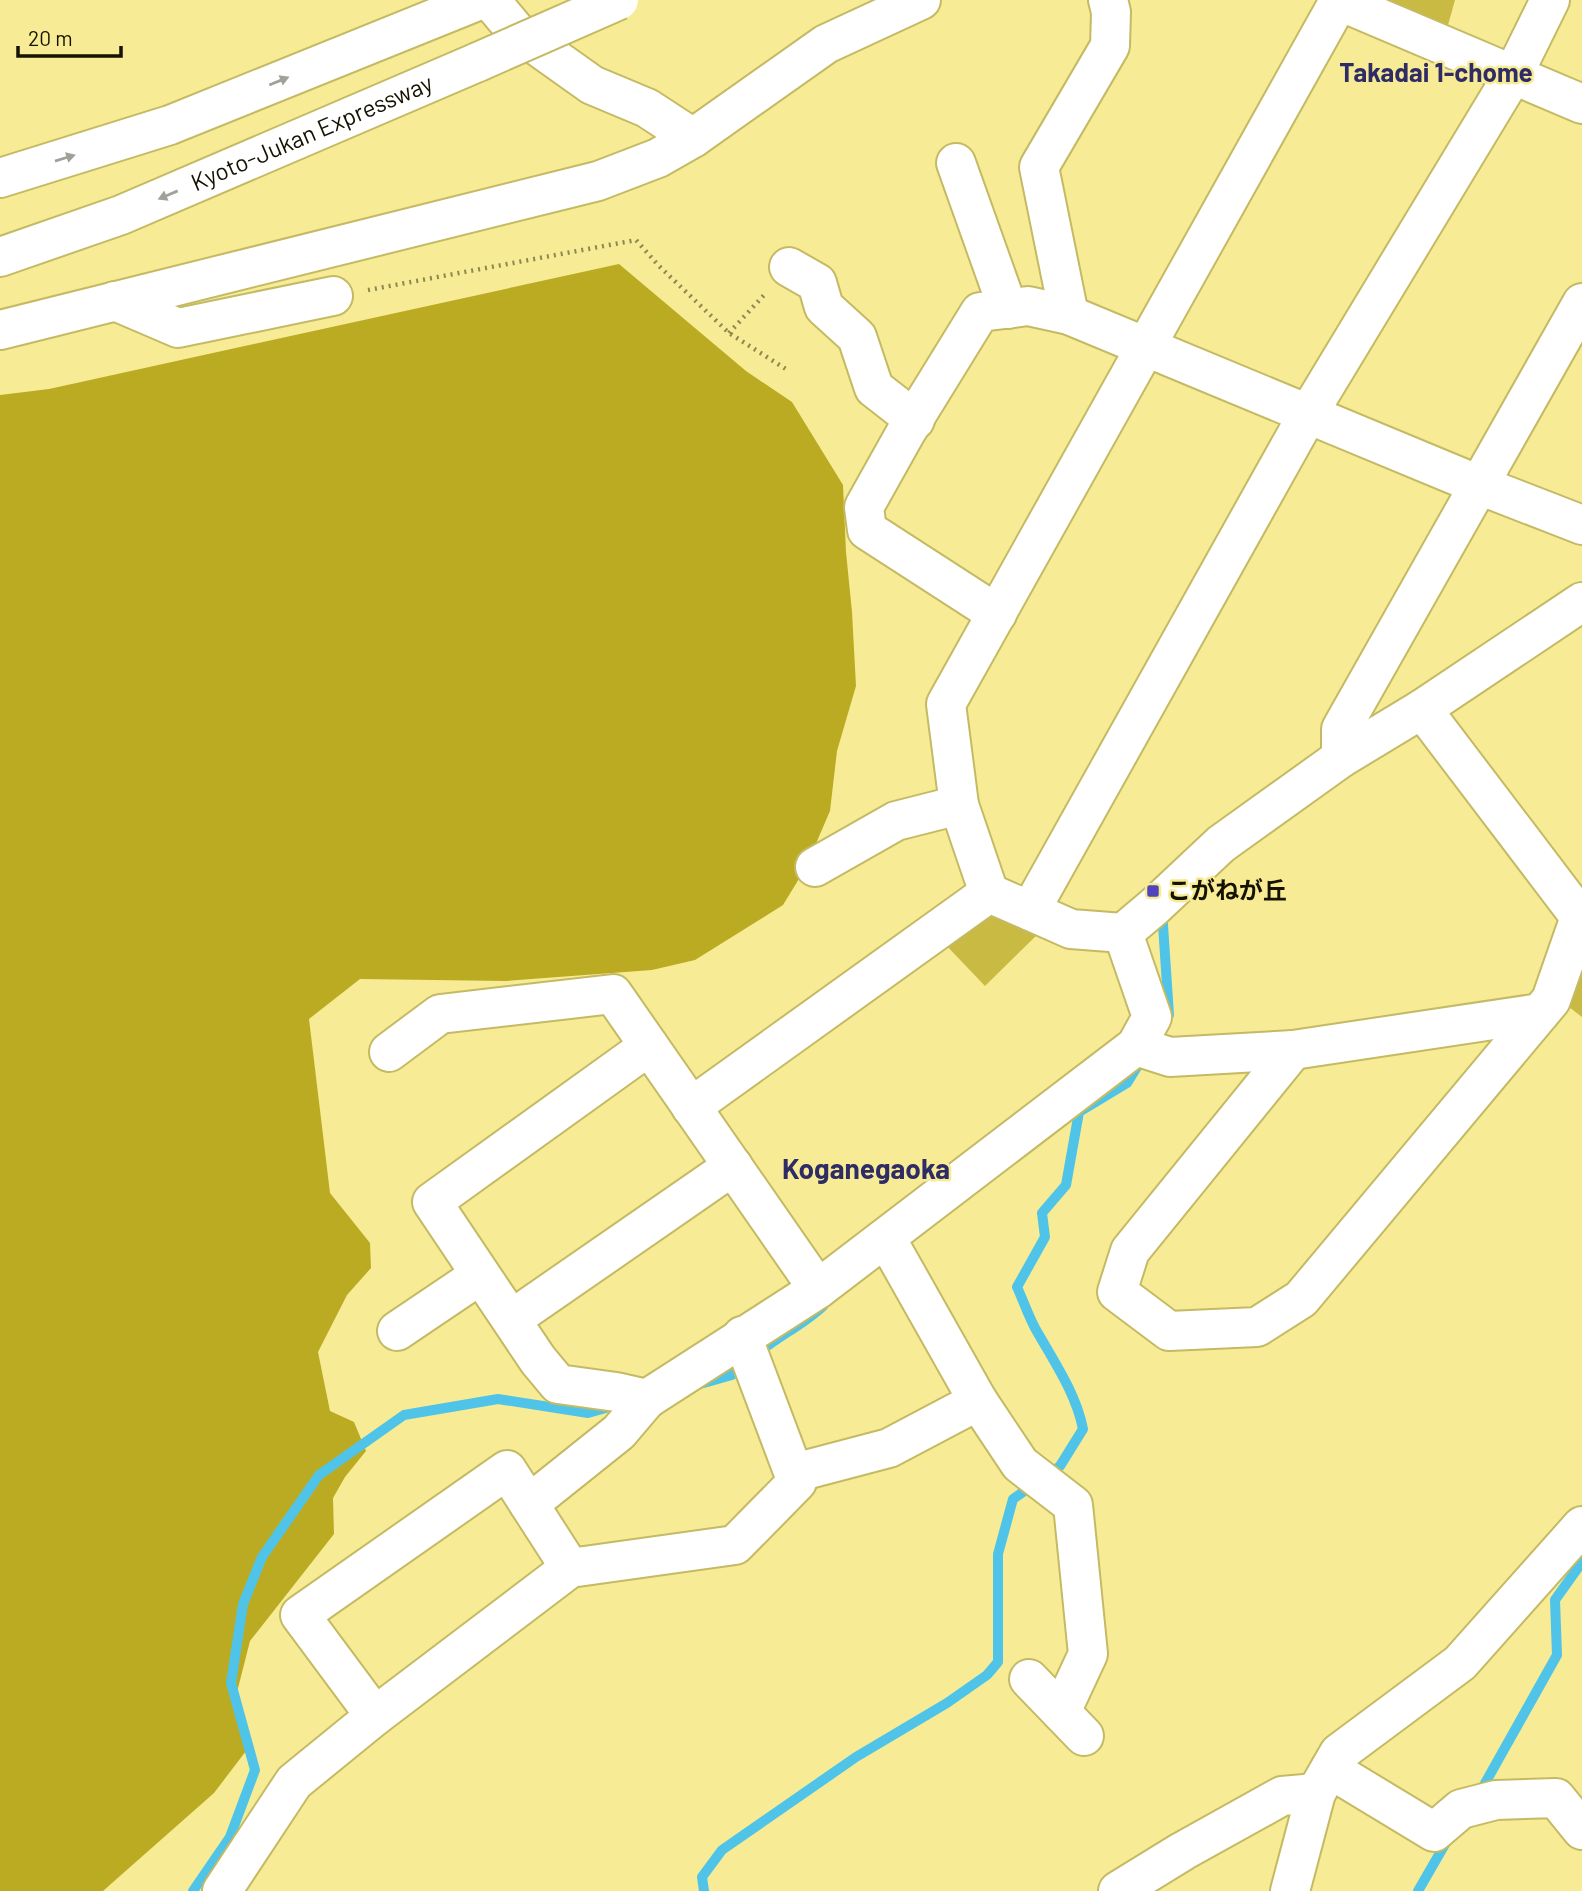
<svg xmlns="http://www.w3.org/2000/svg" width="1582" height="1891" viewBox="0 0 1582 1891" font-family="Barlow,'Noto Sans JP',sans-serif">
	<rect width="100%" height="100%" fill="#f7ec95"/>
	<!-- green -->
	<g fill="#c9ba43">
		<path d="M 1373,0 L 1455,0 L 1446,32 Z"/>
		<path d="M 992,911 L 1042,930 L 985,986 L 943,942 Z"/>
		<path d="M 1582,957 L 1582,1017 L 1565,1004 Z"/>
	</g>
	<!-- forest -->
	<path fill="#bbab23" d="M 619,264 L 746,371 L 792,402 L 843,485 L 846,552 L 852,612 L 856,686 L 837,751 L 830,811 L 805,869 L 783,905 L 695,960 L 652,970 L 506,981 L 360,979 L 309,1019 L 330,1193 L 370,1243 L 371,1268 L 347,1295 L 318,1352 L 330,1411 L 354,1422 L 366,1451 L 345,1477 L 333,1498 L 334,1534 L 250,1641 L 236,1696 L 246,1751 L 214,1793 L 103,1891 L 0,1891 L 0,395 L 49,389 Z"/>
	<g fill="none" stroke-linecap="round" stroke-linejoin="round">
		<!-- stream -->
		<g stroke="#4fc4e8" stroke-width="10">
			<path d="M 1162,910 L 1169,1015 L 1167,1019"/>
			<path d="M 757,1354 C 778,1336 803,1325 823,1306"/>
			<path d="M 700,1384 L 732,1375 L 745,1364"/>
			<path d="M 1479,1794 L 1557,1655 L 1555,1600 L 1582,1562"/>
			<path d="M 193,1891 L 230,1837 L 255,1770 L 231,1683 L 243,1604 L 262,1557 L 319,1475 L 404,1415 L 498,1399 L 588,1413 L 613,1406"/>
			<path d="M 704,1891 L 702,1877 L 722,1850 L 856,1757 L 947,1703 L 987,1675 L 998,1662 L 998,1554 L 1013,1499 L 1060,1466 L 1083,1429 C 1076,1393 1053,1360 1035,1328 C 1028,1315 1023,1300 1017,1287 L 1045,1237 L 1042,1213 L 1066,1185 L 1079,1112 L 1127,1083 L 1140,1062"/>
			<path d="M 1418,1891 L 1448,1839"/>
		</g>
		<defs>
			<g id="minor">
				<path d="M 490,0 L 516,31 L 592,85 L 647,108 L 693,138"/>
				<path d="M 1337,0 L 1582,104"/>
				<path d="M 1339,1 L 946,704 L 959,805 L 989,893 L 1071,929 L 1123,933 L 1155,906 L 1221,844 L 1341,758 L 1422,709 L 1582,602"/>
				<path d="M 956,163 L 1008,309"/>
				<path d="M 789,267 L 817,283 L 824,307 L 857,337 L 874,388 L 915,420"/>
				<path d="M 115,301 L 178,328 L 333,296"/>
				<path d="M 1069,315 L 1039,167 L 1110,46 L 1111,12 L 1108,0"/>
				<path d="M 0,330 L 598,181 L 658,158 L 693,138 L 826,44 L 921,0"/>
				<path d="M 997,614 L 867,530 L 864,507 L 906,432 L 980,312 L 1028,306 L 1069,315 L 1479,485 L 1582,525"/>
				<path d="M 1341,758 L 1341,729 L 1582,303"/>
				<path d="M 815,867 L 896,821 L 959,805"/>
				<path d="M 1030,911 L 1308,414 L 1513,75 L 1550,0"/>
				<path d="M 649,1046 L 432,1202 L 538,1360 L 558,1384 L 616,1392 L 647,1399 L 818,1289 L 1136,1046 L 1152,1017 L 1123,933"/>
				<path d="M 1136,1046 L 1170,1057 L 1293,1050 L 1540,1013"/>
				<path d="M 1293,1050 L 1130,1251 L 1117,1292 L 1169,1331 L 1257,1327 L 1301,1299 L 1551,1000 L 1580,917 L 1422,709"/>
				<path d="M 389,1052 L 440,1014 L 613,994 L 818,1289"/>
				<path d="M 691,1107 L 989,893"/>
				<path d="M 886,1238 L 978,1401 L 1020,1464 L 1073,1505 L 1088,1654 L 1061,1712"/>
				<path d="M 512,1319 L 733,1166"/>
				<path d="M 397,1331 L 480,1275"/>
				<path d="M 794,1473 L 889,1448 L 978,1401"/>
				<path d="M 529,1504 L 619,1432 L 647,1399"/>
				<path d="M 1029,1679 L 1084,1736"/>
				<path d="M 375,1716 L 300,1615 L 507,1470 L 570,1568"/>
				<path d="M 1330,1769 L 1434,1832 L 1461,1809 L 1496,1800 L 1556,1798 L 1582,1830"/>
				<path d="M 222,1891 L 294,1782 L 375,1716 L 570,1568 L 735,1545 L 797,1482 L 742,1336"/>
				<path d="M 1118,1891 L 1183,1851 L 1282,1796 L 1316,1793"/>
				<path d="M 1290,1891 L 1316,1793 L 1339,1753 L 1460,1663 L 1582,1526"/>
			</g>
			<g id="highway">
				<path d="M 0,178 L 170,125 L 480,0"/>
				<path id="s1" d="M 0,257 L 121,215 L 478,62"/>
			</g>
		</defs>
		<!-- minor casing -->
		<use href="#minor" stroke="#c5ba64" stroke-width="42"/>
		<!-- highway casing -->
		<use href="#highway" stroke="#c5ba64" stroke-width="42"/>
		<!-- path -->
		<g stroke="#8e8750" stroke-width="4.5" stroke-dasharray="2 5" stroke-linecap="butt">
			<path d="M 368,290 L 636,240 L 658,265 L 729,333 L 789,371"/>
			<path d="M 729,333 L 765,294"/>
		</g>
		<!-- minor -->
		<use href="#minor" stroke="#fff" stroke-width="38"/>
		<!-- highway -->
		<use href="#highway" stroke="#fff" stroke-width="38"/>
		<defs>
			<path id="highway-bridge" d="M 478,62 L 619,0"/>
		</defs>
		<!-- highway-bridge casing -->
		<use href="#highway-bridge" stroke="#c5ba64" stroke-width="42" stroke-linecap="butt"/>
		<!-- highway-bridge -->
		<use href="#highway-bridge" stroke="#fff" stroke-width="38"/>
	</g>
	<!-- one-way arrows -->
	<defs><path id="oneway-solid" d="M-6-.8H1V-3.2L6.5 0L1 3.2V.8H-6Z" transform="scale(1.75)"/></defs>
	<g fill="#a1a099">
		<use href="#oneway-solid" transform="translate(279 81) rotate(-22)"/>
		<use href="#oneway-solid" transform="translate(65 158) rotate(-17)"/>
		<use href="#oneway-solid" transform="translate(168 195) rotate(157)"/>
	</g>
	<!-- markers -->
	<rect fill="#5144bb" stroke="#f7ec95" stroke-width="2.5" x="1146" y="884" width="14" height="14" rx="3.5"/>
	<g text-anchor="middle" stroke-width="5" stroke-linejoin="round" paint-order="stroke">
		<!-- street labels -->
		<g font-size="24" fill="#151200" stroke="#f7ec95">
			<text dy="8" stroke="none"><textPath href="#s1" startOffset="336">Kyoto-Jukan Expressway</textPath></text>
		</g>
		<!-- poi labels -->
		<g font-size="24" font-weight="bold" fill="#151200" stroke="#f7ec95" text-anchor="start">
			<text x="1167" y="899">こがねが丘</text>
		</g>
		<!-- neighbourhood labels -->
		<g font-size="26" font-weight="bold" fill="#2e2b65" stroke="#f7ec95">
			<text x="1436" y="82">Takadai 1-chome</text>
		</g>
		<!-- quarter labels -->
		<g font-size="28" font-weight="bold" fill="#2e2b65" stroke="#f7ec95">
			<text x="866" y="1179">Koganegaoka</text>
		</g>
	</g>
	<!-- scale -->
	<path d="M18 46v10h103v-10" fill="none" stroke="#151200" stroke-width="3.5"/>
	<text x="28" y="46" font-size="21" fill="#151200" stroke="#f7ec95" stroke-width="5" paint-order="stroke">20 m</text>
</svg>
